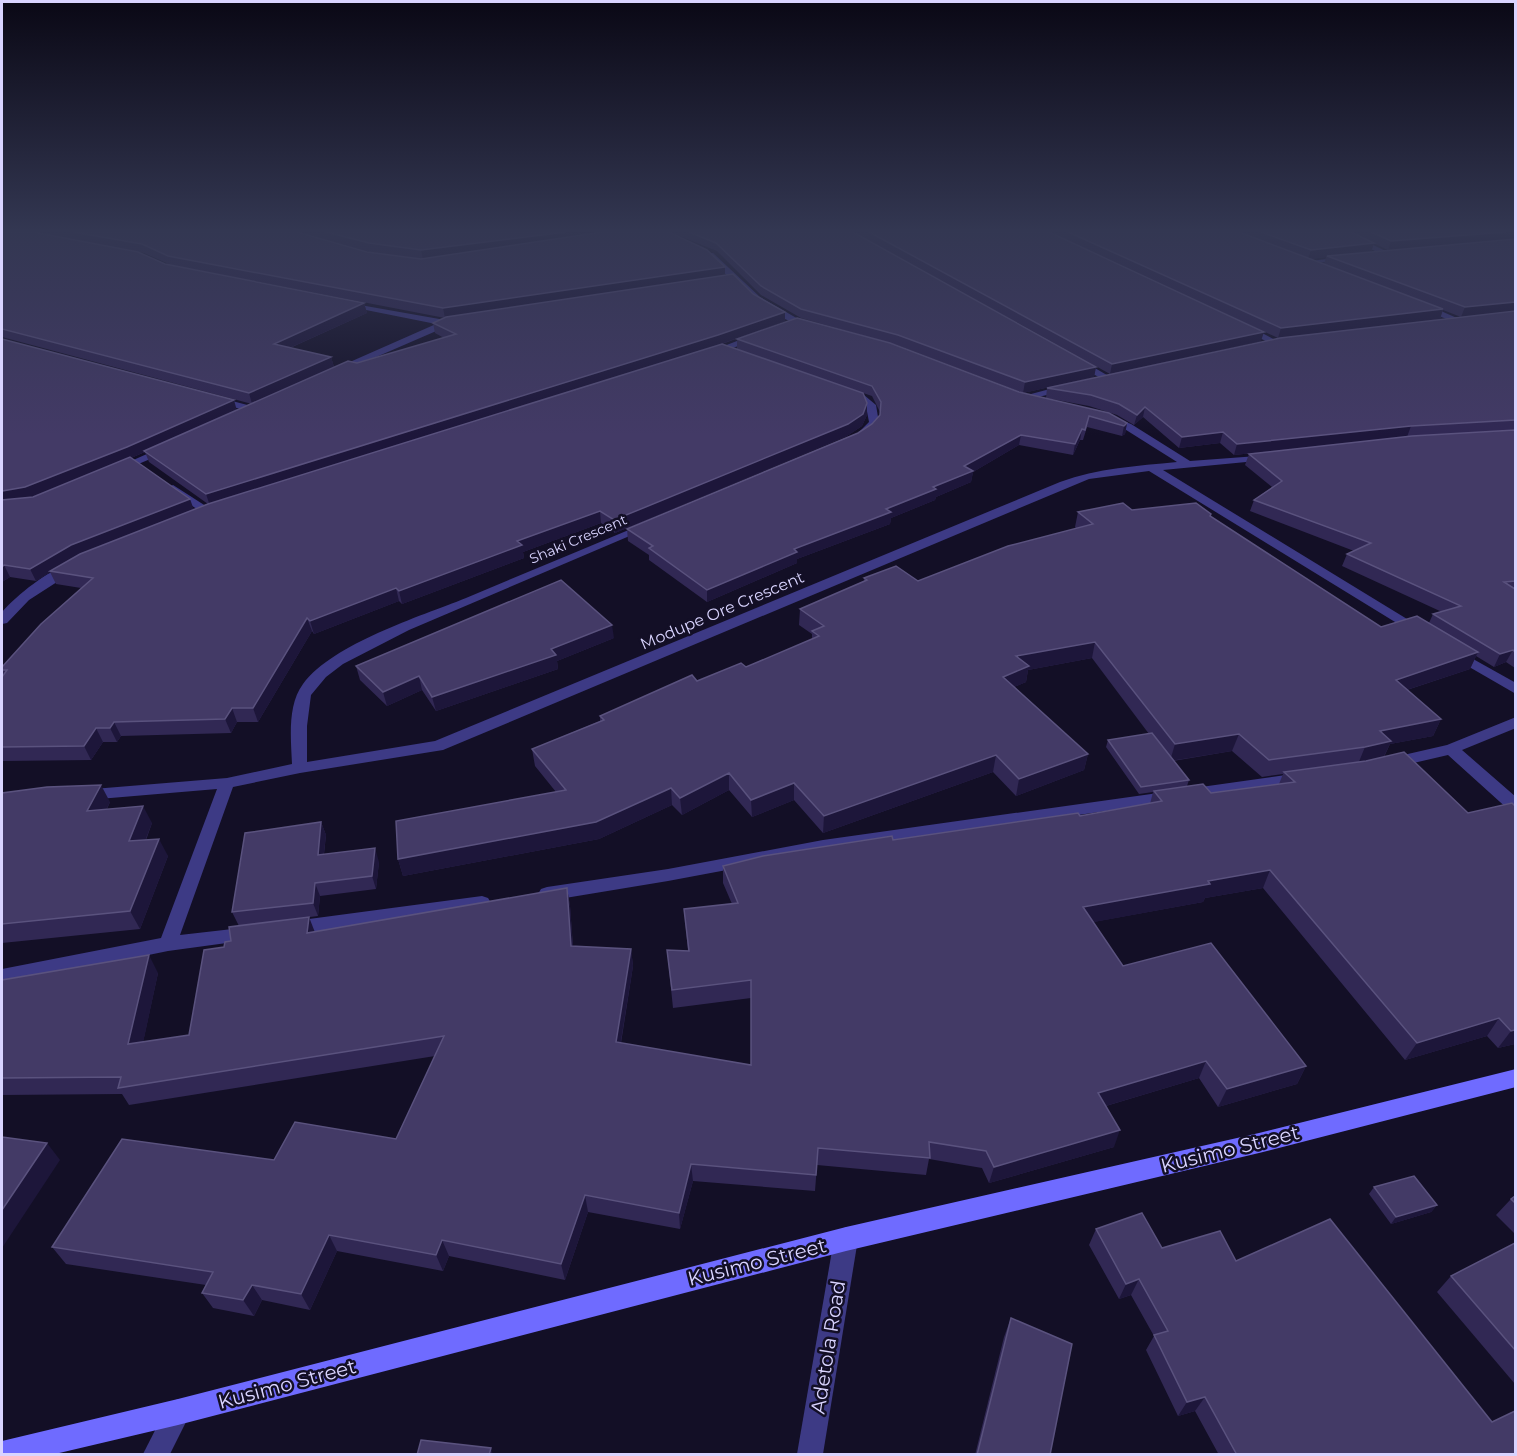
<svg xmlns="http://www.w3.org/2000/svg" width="1517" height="1456" viewBox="0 0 1517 1456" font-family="Montserrat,sans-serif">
	<rect width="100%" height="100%" fill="#130f26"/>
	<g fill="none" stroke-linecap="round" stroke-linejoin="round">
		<!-- street -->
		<g fill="#3d3a85" fill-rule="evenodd">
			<path d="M 1337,232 L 1346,232 L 1392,254 L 1385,256 Z"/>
			<path d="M 707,253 L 713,253 L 760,297 L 800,320 L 816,326 L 812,329 C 769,318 739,286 707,257 Z"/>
			<path d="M 1348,256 L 1345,260 L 1308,264 L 1304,262 Z"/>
			<path d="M 343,302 L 445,320 L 453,319 L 457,322 L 337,374 L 334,373 L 334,369 L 436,324 L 346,306 L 343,306 Z"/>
			<path d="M 1419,304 L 1425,304 L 1466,322 L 1459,324 L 1419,308 Z"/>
			<path d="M 1241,325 L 1247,325 L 1281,343 L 1274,345 L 1241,329 Z"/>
			<path d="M 755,334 L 759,337 L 758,339 L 713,355 L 706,353 Z"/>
			<path d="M 1075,360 L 1081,360 L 1112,378 L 1104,380 L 1075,364 Z"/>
			<path d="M 1065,385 L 1070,388 L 1068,390 L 1021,401 L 1016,398 Z"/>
			<path d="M 845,391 L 864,395 L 876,405 L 879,423 L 866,436 L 857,434 L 869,422 L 866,406 L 845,395 Z"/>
			<path d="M 217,397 L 255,407 L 257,409 L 252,412 L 214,402 L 212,400 Z"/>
			<path d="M 1109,415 L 1131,424 L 1190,461 L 1271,455 L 1271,459 L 1267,460 L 1163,470 L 1425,630 L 1418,634 L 1413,633 L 1149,471 L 1089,479 L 443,750 L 300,773 L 233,787 L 180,935 L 250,927 L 256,929 L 259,934 L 256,939 L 168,951 L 2,985 L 2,969 L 161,938 L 217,789 L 87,800 L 81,798 L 79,794 L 81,790 L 227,778 L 292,764 C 291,740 287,705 303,684 C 334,643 419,617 466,598 C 525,573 584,549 643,524 L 651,524 L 653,526 L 409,630 L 343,664 L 326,677 L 311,695 L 307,726 L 307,762 L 435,741 L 1060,482 C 1098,468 1137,466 1177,462 L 1123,428 L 1105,420 L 1105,416 Z"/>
			<path d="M 165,446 L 170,449 L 169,451 L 122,471 L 114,471 L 113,469 Z"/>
			<path d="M 173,485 L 212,510 L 212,514 L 204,514 L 169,490 L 167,488 Z"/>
			<path d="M 70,564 L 76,568 L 74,571 L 29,600 L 7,623 L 2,624 L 2,612 C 17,595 48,570 70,564 Z"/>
			<path d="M 1457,650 L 1516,683 L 1516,694 L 1452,657 L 1450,654 Z"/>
			<path d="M 1516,717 L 1516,728 L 1462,750 L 1516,797 L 1516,813 L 1510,811 L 1448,755 L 1392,768 L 1384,763 L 1386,759 L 1447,745 Z"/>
			<path d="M 1300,773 L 1306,774 L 1308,778 L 1306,782 L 823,852 L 668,881 L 547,901 L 541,899 L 538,894 L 541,889 L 547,887 L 668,869 L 823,840 Z"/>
			<path d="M 482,896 L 488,898 L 491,903 L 488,908 L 482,910 L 294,935 L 288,933 L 285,928 L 288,923 L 294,921 Z"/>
			<path d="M 846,1227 L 854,1231 L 858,1239 L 823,1454 L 797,1454 L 834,1239 L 838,1231 Z"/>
			<path d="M 178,1399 L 187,1403 L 191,1412 L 170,1454 L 143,1454 L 169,1403 Z"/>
		</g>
		<!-- secondary -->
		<path fill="#6f6bff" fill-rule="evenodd" d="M 1516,1069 L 1516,1087 L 1259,1153 L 846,1251 L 178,1425 L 55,1454 L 2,1454 L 2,1441 L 178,1399 L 846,1227 L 1259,1133 Z"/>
	</g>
	<!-- wall -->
	<g fill="#312854" fill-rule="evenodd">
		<path d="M 2,232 L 297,232 L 367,252 L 421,259 L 370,252 L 298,232 L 669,232 L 725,267 L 725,275 L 753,294 L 785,321 L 722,344 L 737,349 L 737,339 L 1019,392 L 1127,423 L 1125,434 L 1122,436 L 1087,427 L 1083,440 L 1080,440 L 1073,455 L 1019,445 L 973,472 L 971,482 L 936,497 L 935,500 L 891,518 L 890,524 L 797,559 L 797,563 L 707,602 L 649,560 L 649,555 L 628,541 L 627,529 L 858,433 L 872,424 L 880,415 L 880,412 L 872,396 L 863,393 L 867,403 L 867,415 L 862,426 L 847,436 L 615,533 L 601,523 L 523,552 L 524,558 L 402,604 L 399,601 L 314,634 L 312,631 L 258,722 L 237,722 L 231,733 L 121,736 L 117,742 L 103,742 L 91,760 L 2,761 L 2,667 L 81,588 L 56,584 L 50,572 L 36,581 L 10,577 L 2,582 L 2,339 L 237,410 L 252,404 L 2,337 ZM 60,237 L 144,253 L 171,265 L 445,318 L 433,323 L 435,333 L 444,338 L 357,363 L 334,367 L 331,357 L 290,348 L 367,313 L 364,303 L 165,264 ZM 145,452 L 149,462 L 208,504 L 194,509 L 131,458 Z"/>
		<path d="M 670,232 L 853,232 L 1096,367 L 1094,377 L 1023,393 L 897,345 L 801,318 L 761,295 L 717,251 Z"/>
		<path d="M 854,232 L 1515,232 L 1515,239 L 1388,250 L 1369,241 L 1374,243 L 1371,252 L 1515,239 L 1515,311 L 1461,317 L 1443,310 L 1440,319 L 1278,338 L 1100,255 L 1261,341 L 1110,374 ZM 1326,257 L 1324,264 L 1310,259 Z"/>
		<path d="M 1515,311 L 1515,668 L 1506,662 L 1494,667 L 1476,656 L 1470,669 L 1407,690 L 1441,719 L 1433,736 L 1390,744 L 1384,757 L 1468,813 L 1515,1044 L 1498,1048 L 1487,1036 L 1405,1060 L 1263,888 L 1205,898 L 1203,902 L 1093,922 L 1123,966 L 1306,1066 L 1297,1084 L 1218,1107 L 1199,1078 L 1106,1106 L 1114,1147 L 989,1183 L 982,1168 L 929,1159 L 926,1175 L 817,1165 L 815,1191 L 693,1181 L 680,1229 L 588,1212 L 565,1280 L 449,1256 L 443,1271 L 337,1251 L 310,1310 L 262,1300 L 254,1316 L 213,1308 L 202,1293 L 206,1285 L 66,1264 L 52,1247 L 274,1160 L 396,1139 L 435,1056 L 129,1105 L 122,1094 L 2,1095 L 2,980 L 158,973 L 143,1042 L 189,1035 L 315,932 L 567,888 L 570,906 L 573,946 L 631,949 L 633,966 L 621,1043 L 751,1065 L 751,998 L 673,1008 L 667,950 L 688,951 L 684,909 L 732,904 L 723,883 L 723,866 L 893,840 L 1080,816 L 1150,804 L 1153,792 L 1139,794 L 1106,747 L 1108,740 L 1149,734 L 1092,658 L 1028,670 L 1026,682 L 1014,687 L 1088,754 L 1084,770 L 1016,796 L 993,772 L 823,833 L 794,800 L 752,817 L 729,790 L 682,815 L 672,805 L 599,839 L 403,876 L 398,859 L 556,792 L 535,766 L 532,749 L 600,721 L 600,716 L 697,681 L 746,667 L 812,639 L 812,634 L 799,625 L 800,609 L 864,581 L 864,578 L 918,581 L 1077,529 L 1075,527 L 1078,512 L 1132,510 L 1210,517 L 1381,627 L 1429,623 L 1433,614 L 1442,612 L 1342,566 L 1347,554 L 1354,551 L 1250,511 L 1254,500 L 1272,487 L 1245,465 L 1249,454 L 1409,437 L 1234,455 L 1220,443 L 1179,448 L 1143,417 L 1134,425 L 1117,415 L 1089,406 L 1046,398 L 1047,388 ZM 1232,751 L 1262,777 L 1283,774 L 1279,784 L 1211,793 L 1187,786 L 1189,780 L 1173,761 Z"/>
		<path d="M 614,638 L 557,661 L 558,669 L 436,711 L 422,690 L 387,706 L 360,680 L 356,666 Z"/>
		<path d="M 2,793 L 110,802 L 107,809 L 152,823 L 146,840 L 168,856 L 140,929 L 2,943 Z"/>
		<path d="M 321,822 L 326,835 L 324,854 L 379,862 L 376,889 L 320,896 L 318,916 L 239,926 L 232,912 Z"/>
		<path d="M 1374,1187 L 1437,1205 L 1431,1212 L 1391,1224 L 1369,1194 Z"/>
		<path d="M 1515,1196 L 1515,1234 L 1496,1215 L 1511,1199 Z"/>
		<path d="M 1096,1229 L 1162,1248 L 1236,1261 L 1515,1455 L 1219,1455 L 1195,1411 L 1178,1416 L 1146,1350 L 1154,1336 L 1131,1295 L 1119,1299 L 1089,1245 Z"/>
		<path d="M 1515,1243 L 1515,1384 L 1437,1292 L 1451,1276 Z"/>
		<path d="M 1011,1318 L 1050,1455 L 975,1455 L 1004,1337 Z"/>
	</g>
	<!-- shaded-wall -->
	<g fill="#1d163a">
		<path d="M 566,232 L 631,232 L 423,259 L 421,250 Z"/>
		<path d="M 1506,232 L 1515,232 L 1515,239 L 1388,250 L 1391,241 Z"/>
		<path d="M 1374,243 L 1371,252 L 1327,256 L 1326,257 L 1308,259 L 1311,250 Z"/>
		<path d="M 725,267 L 725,275 L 445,318 L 443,308 Z"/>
		<path d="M 1515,302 L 1515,311 L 1461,317 L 1465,307 Z"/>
		<path d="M 364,303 L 367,313 L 276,354 L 274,344 Z"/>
		<path d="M 1443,309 L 1440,319 L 1278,338 L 1281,328 Z"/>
		<path d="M 785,312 L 785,321 L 718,345 L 210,506 L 206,494 Z"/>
		<path d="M 1264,332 L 1261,341 L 1110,374 L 1112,364 Z"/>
		<path d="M 331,357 L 334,367 L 252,404 L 249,393 Z"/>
		<path d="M 1096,367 L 1094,377 L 1023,393 L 1025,382 Z"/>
		<path d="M 234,400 L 237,411 L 131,458 L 30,499 L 2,504 L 2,491 Z"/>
		<path d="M 867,403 L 867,415 L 862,426 L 847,436 L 615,533 L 614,520 Z"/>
		<path d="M 1145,407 L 1143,417 L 1134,425 L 1137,415 Z"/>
		<path d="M 1127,423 L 1125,434 L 1122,436 L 1124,426 Z"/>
		<path d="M 1411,426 L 1407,437 L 1234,455 L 1237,444 Z"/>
		<path d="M 1082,429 L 1080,440 L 1073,455 L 1075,444 Z"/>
		<path d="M 1223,432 L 1220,443 L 1179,448 L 1182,437 Z"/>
		<path d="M 1021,435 L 1019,445 L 973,472 L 971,482 L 936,497 L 935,500 L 891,518 L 890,524 L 797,559 L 797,563 L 707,602 L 707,590 L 794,549 L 933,487 L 964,466 Z"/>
		<path d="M 190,499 L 194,510 L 50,571 L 50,572 L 36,581 L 30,569 L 71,545 Z"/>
		<path d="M 600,511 L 601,523 L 523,552 L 524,558 L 402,604 L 399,591 L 517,541 Z"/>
		<path d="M 4,565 L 10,577 L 2,582 L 2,567 Z"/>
		<path d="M 396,588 L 399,601 L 314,634 L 310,621 Z"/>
		<path d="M 307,618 L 312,631 L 258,722 L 253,708 Z"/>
		<path d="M 612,625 L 614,638 L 557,661 L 558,669 L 436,711 L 432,697 Z"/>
		<path d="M 1095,642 L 1092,658 L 1028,670 L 1026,682 L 1000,693 L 1003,677 L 1016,656 Z"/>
		<path d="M 1513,650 L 1506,662 L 1494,667 L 1500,654 Z"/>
		<path d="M 1478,652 L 1470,669 L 1388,696 L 1396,680 Z"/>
		<path d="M 419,676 L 422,690 L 387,706 L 383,692 Z"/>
		<path d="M 232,708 L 237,722 L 231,733 L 225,719 Z"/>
		<path d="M 1441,719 L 1433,736 L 1390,744 L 1383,758 L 1358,764 L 1365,747 L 1380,731 Z"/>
		<path d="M 114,722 L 121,736 L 117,742 L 110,728 Z"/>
		<path d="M 96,728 L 103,742 L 91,760 L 84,746 Z"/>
		<path d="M 1239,734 L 1232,751 L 1170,761 L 1175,744 Z"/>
		<path d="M 1088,754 L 1084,770 L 1016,796 L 1019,779 Z"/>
		<path d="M 996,755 L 993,772 L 823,833 L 824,816 Z"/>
		<path d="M 729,773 L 729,790 L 682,815 L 680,798 Z"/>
		<path d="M 794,783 L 794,800 L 752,817 L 751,800 Z"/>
		<path d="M 101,785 L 110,802 L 97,829 L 87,811 Z"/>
		<path d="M 671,788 L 672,805 L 599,839 L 403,876 L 398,859 Z"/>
		<path d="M 143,806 L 152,823 L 138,859 L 129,841 Z"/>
		<path d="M 321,822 L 326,835 L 322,868 L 318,855 Z"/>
		<path d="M 159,839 L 168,856 L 140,929 L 130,911 Z"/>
		<path d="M 375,848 L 379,862 L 376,889 L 372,876 Z"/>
		<path d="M 1270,870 L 1263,888 L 1205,898 L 1203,902 L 1078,925 L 1083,907 L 1208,881 Z"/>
		<path d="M 315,883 L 320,896 L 318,916 L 313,903 Z"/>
		<path d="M 567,888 L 570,906 L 574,964 L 571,946 Z"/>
		<path d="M 309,917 L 316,935 L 307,933 Z"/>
		<path d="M 631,949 L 633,966 L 618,1059 L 616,1042 Z"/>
		<path d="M 149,955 L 158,973 L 139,1062 L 128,1044 Z"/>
		<path d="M 1499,1018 L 1487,1036 L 1405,1060 L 1417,1043 Z"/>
		<path d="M 1515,1030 L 1515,1044 L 1498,1048 L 1511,1031 Z"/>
		<path d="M 1206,1061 L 1199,1078 L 1092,1110 L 1098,1093 Z"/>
		<path d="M 1306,1066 L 1297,1084 L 1218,1107 L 1227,1089 Z"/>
		<path d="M 1120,1130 L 1114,1147 L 989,1183 L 994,1167 Z"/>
		<path d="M 47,1143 L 60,1160 L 2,1248 L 2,1210 Z"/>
		<path d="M 691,1164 L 693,1181 L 680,1229 L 679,1213 Z"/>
		<path d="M 585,1195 L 588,1212 L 565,1280 L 561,1264 Z"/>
		<path d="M 1437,1205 L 1431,1212 L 1391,1224 L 1396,1217 Z"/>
		<path d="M 329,1235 L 337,1251 L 310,1310 L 301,1294 Z"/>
		<path d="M 442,1240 L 449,1256 L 443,1271 L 436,1255 Z"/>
		<path d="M 1139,1279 L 1131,1295 L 1119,1299 L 1126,1284 Z"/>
		<path d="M 252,1285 L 262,1300 L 254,1316 L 243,1300 Z"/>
		<path d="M 1205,1397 L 1195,1411 L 1178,1416 L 1187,1402 Z"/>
		<path d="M 491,1448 L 493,1455 L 489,1455 Z"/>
	</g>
	<!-- building -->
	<g fill="#433a66" stroke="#5a527e" stroke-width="1.5">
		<path d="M 2,232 L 33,232 L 138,252 L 165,264 L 364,303 L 274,344 L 331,357 L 249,393 L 2,329 Z"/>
		<path d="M 73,232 L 297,232 L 367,252 L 421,259 L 602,232 L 669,232 L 707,250 L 725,267 L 443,308 L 168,256 L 142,244 Z"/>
		<path d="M 326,232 L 566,232 L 421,250 L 369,243 Z"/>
		<path d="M 689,232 L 853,232 L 1096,367 L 1025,382 L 898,335 L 801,309 L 761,286 L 716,243 Z"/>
		<path d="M 869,232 L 1049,232 L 1264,332 L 1112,364 Z"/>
		<path d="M 1068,232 L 1239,232 L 1443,309 L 1281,328 Z"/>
		<path d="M 1261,232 L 1351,232 L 1374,243 L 1311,250 Z"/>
		<path d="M 1371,232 L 1506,232 L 1391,241 Z"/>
		<path d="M 1515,239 L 1515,302 L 1465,307 L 1327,256 Z"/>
		<path d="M 733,274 L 753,294 L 785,312 L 718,335 L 206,494 L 144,451 L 348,361 L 357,363 L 456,334 L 433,323 L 446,317 Z"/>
		<path d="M 1515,311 L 1515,420 L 1411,426 L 1237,444 L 1223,432 L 1182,437 L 1145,407 L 1137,415 L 1119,404 L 1091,395 L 1047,388 L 1280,338 Z"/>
		<path d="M 797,318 L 890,343 L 1019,392 L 1109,413 L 1127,423 L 1124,426 L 1089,416 L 1085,430 L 1082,429 L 1075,444 L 1021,435 L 964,466 L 973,471 L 933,487 L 936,489 L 886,509 L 891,512 L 794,549 L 797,552 L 707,590 L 649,548 L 653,546 L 627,529 L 858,433 L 872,424 L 880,415 L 881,402 L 872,386 L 737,339 Z"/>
		<path d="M 2,339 L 234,400 L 127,447 L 25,487 L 2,491 Z"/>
		<path d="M 722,344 L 863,393 L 867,403 L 863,414 L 848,424 L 614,520 L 600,511 L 517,541 L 522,545 L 399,591 L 396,588 L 310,621 L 307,618 L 253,708 L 232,708 L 225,719 L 114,722 L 110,728 L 96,728 L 84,746 L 2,747 L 2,677 L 7,670 L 2,670 L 2,667 L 41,624 L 93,578 L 50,571 L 80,554 L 208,504 Z"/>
		<path d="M 1515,430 L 1515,581 L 1504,582 L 1515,589 L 1515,652 L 1513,650 L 1500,654 L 1433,614 L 1461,606 L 1347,554 L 1371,543 L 1254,500 L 1282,481 L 1249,454 L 1412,436 Z"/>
		<path d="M 130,457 L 190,499 L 71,545 L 30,569 L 4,565 L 2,567 L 2,500 L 33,497 Z"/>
		<path d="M 1123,503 L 1132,510 L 1196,503 L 1211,514 L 1210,516 L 1381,627 L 1417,616 L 1478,652 L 1396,680 L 1441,719 L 1380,731 L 1391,741 L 1365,747 L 1269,760 L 1239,734 L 1175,744 L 1095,642 L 1016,656 L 1029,666 L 1003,677 L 1088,754 L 1019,779 L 996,755 L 824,816 L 794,783 L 751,800 L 729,773 L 680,798 L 671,788 L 596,822 L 398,859 L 396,821 L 566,790 L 532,749 L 604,720 L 600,716 L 692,675 L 697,681 L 741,663 L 746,667 L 819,636 L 812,631 L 824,626 L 800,609 L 867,580 L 864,578 L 896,566 L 918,581 L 1008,546 L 1093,524 L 1078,512 Z"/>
		<path d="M 561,580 L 612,625 L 551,649 L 556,655 L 432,697 L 419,676 L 383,692 L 356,666 Z"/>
		<path d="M 1152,733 L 1189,780 L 1141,787 L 1108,740 Z"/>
		<path d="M 1404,752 L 1468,813 L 1512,803 L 1515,806 L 1515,1030 L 1511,1031 L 1499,1018 L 1417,1043 L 1270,870 L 1208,881 L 1210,884 L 1083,907 L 1123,966 L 1211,943 L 1306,1066 L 1227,1089 L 1206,1061 L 1098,1093 L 1120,1130 L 994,1167 L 986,1151 L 929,1142 L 930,1158 L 818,1148 L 816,1175 L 691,1164 L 679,1213 L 585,1195 L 561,1264 L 442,1240 L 436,1255 L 329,1235 L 301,1294 L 252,1285 L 243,1300 L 202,1293 L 213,1272 L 52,1247 L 122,1139 L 274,1160 L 295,1122 L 396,1139 L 444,1036 L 118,1088 L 121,1077 L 2,1078 L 2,980 L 149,955 L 128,1044 L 189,1035 L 204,950 L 224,947 L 225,942 L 231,941 L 229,927 L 309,917 L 307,933 L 567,888 L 571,946 L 631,949 L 616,1042 L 751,1065 L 751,980 L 672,990 L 667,950 L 689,951 L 684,909 L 738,903 L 723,866 L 763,856 L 892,836 L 893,840 L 1078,813 L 1080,816 L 1162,801 L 1154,791 L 1203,784 L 1211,793 L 1295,782 L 1284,772 L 1366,761 Z"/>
		<path d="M 101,785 L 87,811 L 143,806 L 129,841 L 159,839 L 130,911 L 2,924 L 2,793 L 47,787 Z"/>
		<path d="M 321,822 L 318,855 L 375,848 L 372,876 L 315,883 L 313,903 L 232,912 L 245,833 Z"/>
		<path d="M 2,1137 L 47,1143 L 2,1210 Z"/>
		<path d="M 1414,1176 L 1437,1205 L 1396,1217 L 1374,1187 Z"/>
		<path d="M 1515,1196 L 1515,1203 L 1511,1199 Z"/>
		<path d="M 1142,1213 L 1162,1248 L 1220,1231 L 1236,1261 L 1330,1219 L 1492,1422 L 1515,1411 L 1515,1455 L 1237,1455 L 1205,1397 L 1187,1402 L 1154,1335 L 1168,1331 L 1139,1279 L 1126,1284 L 1096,1229 Z"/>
		<path d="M 1515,1243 L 1515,1350 L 1451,1276 Z"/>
		<path d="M 1011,1318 L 1072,1344 L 1050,1455 L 977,1455 Z"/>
		<path d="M 421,1440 L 491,1448 L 489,1455 L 417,1455 Z"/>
	</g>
	<!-- sky -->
	<linearGradient id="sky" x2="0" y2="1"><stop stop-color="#0a0815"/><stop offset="0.53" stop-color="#333752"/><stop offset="1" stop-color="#333752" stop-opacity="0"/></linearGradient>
	<rect width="1517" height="435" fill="url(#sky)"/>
	<g text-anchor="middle" stroke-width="5" stroke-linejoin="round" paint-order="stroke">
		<!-- far-street labels -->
		<g font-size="14" fill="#d9d4ff" stroke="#130f26">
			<text transform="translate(578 539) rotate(-23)" y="5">Shaki Crescent</text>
		</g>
		<!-- street labels -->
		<g font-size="16" fill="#d9d4ff" stroke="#130f26">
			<text transform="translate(722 610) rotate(-23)" y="6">Modupe Ore Crescent</text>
		</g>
		<!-- near-street labels -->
		<g font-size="20" fill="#d9d4ff" stroke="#130f26">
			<text transform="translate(1230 1149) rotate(-14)" y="7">Kusimo Street</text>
			<text transform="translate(757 1262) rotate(-14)" y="7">Kusimo Street</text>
			<text transform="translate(828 1347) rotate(-81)" y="7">Adetola Road</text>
			<text transform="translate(287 1384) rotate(-15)" y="7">Kusimo Street</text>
		</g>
	</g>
	<!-- border -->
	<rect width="1517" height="1456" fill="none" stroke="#d9d4ff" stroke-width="6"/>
</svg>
